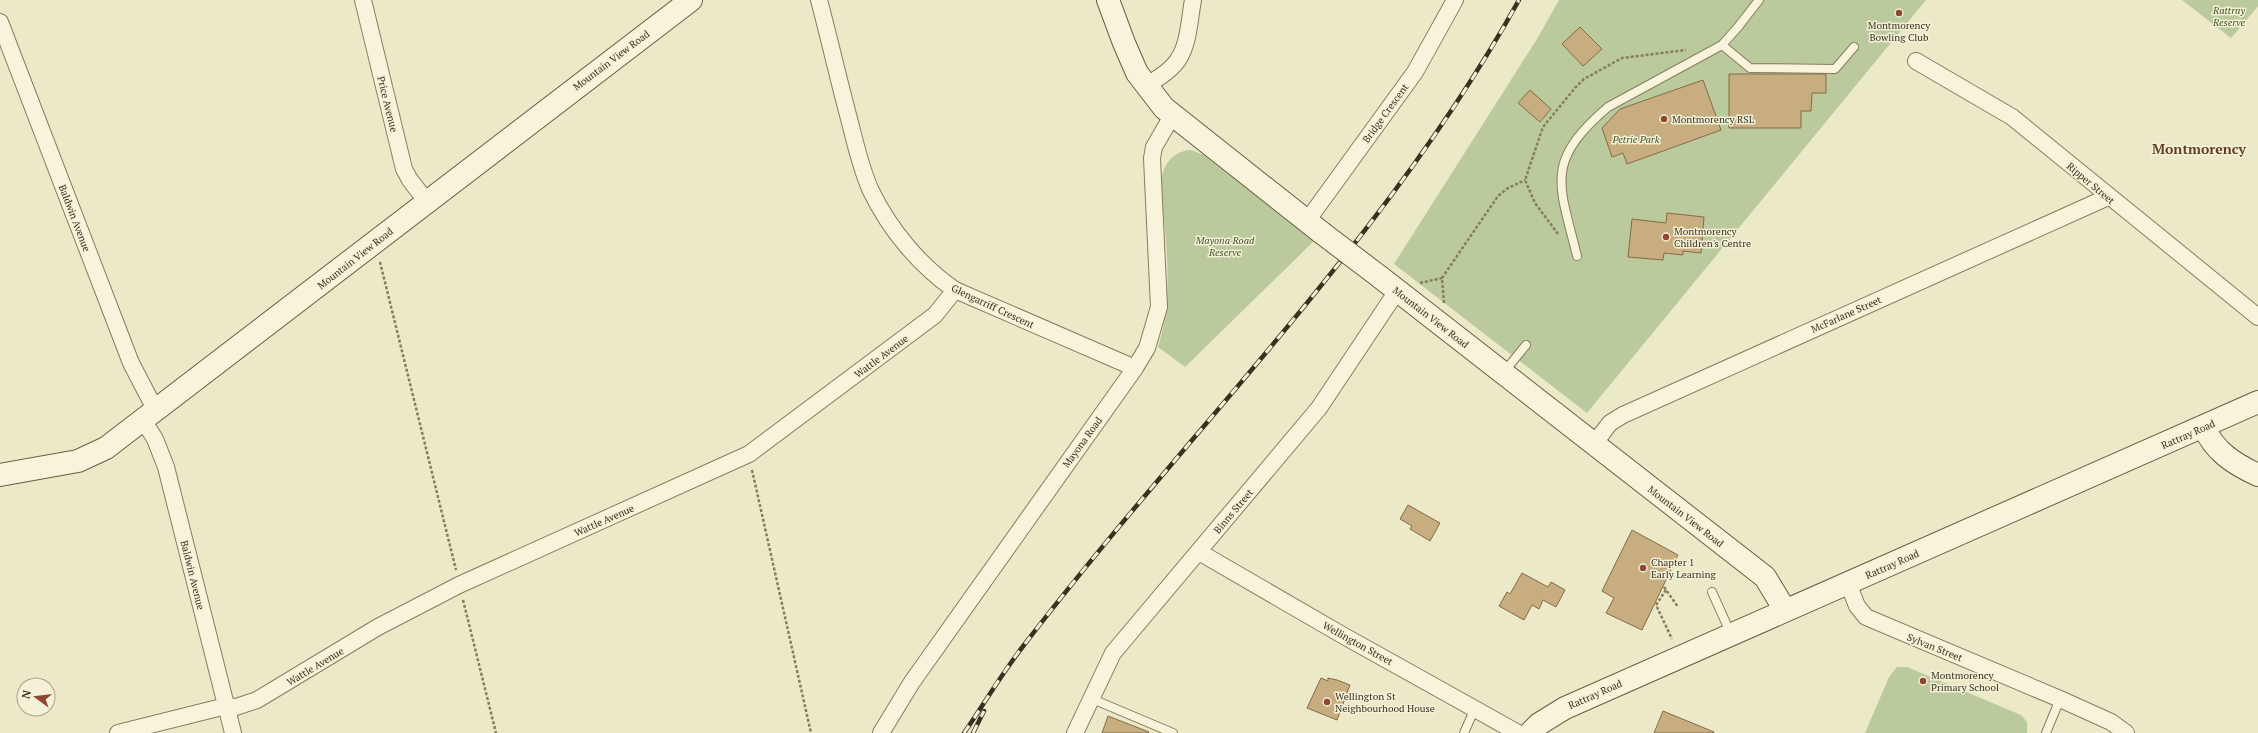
<svg xmlns="http://www.w3.org/2000/svg" width="2258" height="733" viewBox="0 0 2258 733" font-family="'PT Serif',serif">
	<rect width="100%" height="100%" fill="#ece9c8"/>
	<!-- green -->
	<g fill="#bbca9c">
		<path d="M 1559,0 L 1926,0 L 1587,413 L 1394,264 L 1537,39 Z"/>
		<path d="M 2182,0 L 2258,0 L 2258,6 L 2231,38 Z"/>
		<path d="M 1191,150 L 1204,155 L 1314,241 L 1185,367 L 1158,347 C 1175,293 1165,238 1161,184 C 1162,166 1172,151 1191,150 Z"/>
		<path d="M 1897,667 L 1907,667 L 2021,715 L 2027,722 L 2027,733 L 1865,733 L 1889,677 Z"/>
	</g>
	<!-- building -->
	<g fill="#c8ad81" stroke="#856b45">
		<path d="M 1580,27 L 1602,49 L 1583,66 L 1562,44 Z"/>
		<path d="M 1729,74 L 1826,74 L 1826,93 L 1812,93 L 1811,111 L 1801,111 L 1801,128 L 1729,128 Z"/>
		<path d="M 1703,80 L 1721,130 L 1627,164 L 1623,153 L 1612,157 L 1602,128 L 1620,109 Z"/>
		<path d="M 1530,90 L 1551,109 L 1540,122 L 1518,103 Z"/>
		<path d="M 1667,213 L 1704,217 L 1701,253 L 1683,251 L 1683,255 L 1664,253 L 1663,260 L 1628,257 L 1632,219 L 1666,223 Z"/>
		<path d="M 1408,505 L 1440,523 L 1430,541 L 1410,529 L 1412,526 L 1400,519 Z"/>
		<path d="M 1632,530 L 1678,555 L 1642,630 L 1606,613 L 1614,598 L 1602,591 Z"/>
		<path d="M 1522,573 L 1548,587 L 1551,582 L 1565,590 L 1556,607 L 1543,600 L 1539,609 L 1532,605 L 1524,620 L 1499,606 L 1507,592 L 1510,594 Z"/>
		<path d="M 1321,678 L 1328,681 L 1328,678 L 1337,680 L 1350,685 L 1337,720 L 1307,708 Z"/>
		<path d="M 1663,711 L 1714,732 L 1714,733 L 1654,733 Z"/>
		<path d="M 1108,716 L 1149,732 L 1148,733 L 1102,733 Z"/>
	</g>
	<g fill="none" stroke-linecap="round" stroke-linejoin="round">
		<defs>
			<g id="lane">
				<path d="M 1722,45 L 1750,68 L 1835,69 L 1854,47"/>
				<path d="M 1577,256 C 1559,183 1544,162 1608,107 L 1722,45 L 1738,27 L 1759,0"/>
				<path d="M 1504,372 L 1526,345"/>
				<path d="M 1712,592 L 1731,634"/>
				<path d="M 1090,698 L 1173,733"/>
				<path d="M 1464,733 L 1475,708"/>
				<path d="M 2046,733 L 2060,699"/>
			</g>
			<g id="street">
				<path d="M 363,0 L 404,169 L 410,180 L 427,202"/>
				<path d="M 819,0 C 829,38 838,77 848,115 C 855,141 860,167 871,191 C 890,230 920,266 955,290 L 1135,368"/>
				<path d="M 0,22 L 131,363 L 156,411"/>
				<path d="M 1916,61 L 2012,117 L 2258,317"/>
				<path d="M 1146,86 C 1155,80 1166,74 1174,65 C 1189,49 1189,21 1193,0"/>
				<path d="M 1307,221 L 1415,72 L 1455,0"/>
				<path d="M 143,420 L 155,439 L 166,467 L 233,733"/>
				<path d="M 1594,444 L 1610,423 L 1623,415 L 2108,197"/>
				<path d="M 1199,552 L 1344,636 L 1518,733"/>
				<path d="M 1848,583 L 1857,606 L 1866,617 L 2060,699 L 2111,722 L 2126,733"/>
				<path d="M 118,733 L 226,706 L 236,707 L 257,700 L 378,627 L 459,585 L 749,454 L 935,315 L 955,290"/>
				<path d="M 881,733 L 912,682 L 1135,368 L 1147,348 L 1159,307 L 1152,158 L 1154,147 L 1172,116"/>
				<path d="M 1075,733 L 1113,653 L 1319,408 L 1397,291"/>
			</g>
			<g id="secondary">
				<path d="M 1108,0 L 1124,43 L 1137,73 L 1164,108 L 1322,233"/>
				<path d="M 1380,277 L 1765,577 L 1785,610"/>
				<path d="M 2204,427 C 2214,451 2234,464 2258,475"/>
				<path d="M 0,475 L 78,461 L 106,448 L 691,0"/>
				<path d="M 1530,733 L 1539,724 L 1565,708 L 2258,402"/>
			</g>
		</defs>
		<!-- lane casing -->
		<use href="#lane" stroke="#877c5e" stroke-width="10"/>
		<!-- street casing -->
		<use href="#street" stroke="#877c5e" stroke-width="18"/>
		<!-- secondary casing -->
		<use href="#secondary" stroke="#695d41" stroke-width="24"/>
		<!-- path -->
		<g stroke="#877c5e" stroke-width="2.5" stroke-dasharray="3 2" stroke-linecap="butt">
			<path d="M 1558,234 L 1535,203 L 1525,180 L 1543,127 L 1575,88 L 1584,79 L 1622,58 L 1686,50"/>
			<path d="M 380,262 L 456,570"/>
			<path d="M 1420,283 L 1442,278"/>
			<path d="M 1444,303 L 1442,278 L 1498,196 L 1508,188 L 1525,180"/>
			<path d="M 752,470 L 811,733"/>
			<path d="M 1664,587 L 1678,607"/>
			<path d="M 1666,590 L 1656,605 L 1672,639"/>
			<path d="M 463,600 L 496,733"/>
		</g>
		<!-- lane -->
		<use href="#lane" stroke="#f7f4db" stroke-width="8"/>
		<!-- street -->
		<use href="#street" stroke="#f7f4db" stroke-width="16"/>
		<!-- secondary -->
		<use href="#secondary" stroke="#f7f4db" stroke-width="22"/>
		<defs>
			<g id="rail">
				<path d="M 964,733 C 984,704 1002,673 1024,645 C 1188,431 1388,237 1519,0"/>
				<path d="M 973,733 L 984,711"/>
			</g>
		</defs>
		<!-- rail casing -->
		<use href="#rail" stroke="#383121" stroke-width="4.5"/>
		<!-- rail -->
		<use href="#rail" stroke="#f4f1d7" stroke-width="3" stroke-dasharray="9" stroke-linecap="butt"/>
		<defs>
			<path id="secondary-bridge" d="M 1322,233 L 1380,277"/>
		</defs>
		<!-- secondary-bridge casing -->
		<use href="#secondary-bridge" stroke="#695d41" stroke-width="24" stroke-linecap="butt"/>
		<!-- secondary-bridge -->
		<use href="#secondary-bridge" stroke="#f7f4db" stroke-width="22"/>
	</g>
	<!-- markers -->
	<g fill="#924532" stroke="#f4f1d7" stroke-width="1.5">
		<circle cx="1899" cy="13" r="4"/>
		<circle cx="1664" cy="119" r="4"/>
		<circle cx="1666" cy="237" r="4"/>
		<circle cx="1643" cy="568" r="4"/>
		<circle cx="1923" cy="681" r="4"/>
		<circle cx="1327" cy="702" r="4"/>
	</g>
	<g text-anchor="middle" stroke-width="3" stroke-linejoin="round" paint-order="stroke">
		<!-- park labels -->
		<g font-size="10" font-style="italic" fill="#405429" stroke="#f4f1d7">
			<text x="2229" y="14">Rattray<tspan x="2229" dy="12">Reserve</tspan></text>
			<text x="1636" y="143">Petrie Park</text>
			<text x="1225" y="244">Mayona Road<tspan x="1225" dy="12">Reserve</tspan></text>
		</g>
		<!-- poi labels -->
		<g font-size="10" fill="#383121" stroke="#f4f1d7" text-anchor="start">
			<text x="1899" y="29" text-anchor="middle">Montmorency<tspan x="1899" dy="12">Bowling Club</tspan></text>
			<text x="1672" y="123">Montmorency RSL</text>
			<text x="1674" y="235">Montmorency<tspan x="1674" dy="12">Children's Centre</tspan></text>
			<text x="1651" y="566">Chapter 1<tspan x="1651" dy="12">Early Learning</tspan></text>
			<text x="1931" y="679">Montmorency<tspan x="1931" dy="12">Primary School</tspan></text>
			<text x="1335" y="700">Wellington St<tspan x="1335" dy="12">Neighbourhood House</tspan></text>
		</g>
		<!-- street labels -->
		<g font-size="10" fill="#383121" stroke="#f4f1d7">
			<text transform="translate(611 60) rotate(-37)" y="4">Mountain View Road</text>
			<text transform="translate(388 104) rotate(76)" y="4">Price Avenue</text>
			<text transform="translate(1385 113) rotate(-54)" y="4">Bridge Crescent</text>
			<text transform="translate(2091 183) rotate(40)" y="4">Ripper Street</text>
			<text transform="translate(75 218) rotate(69)" y="4">Baldwin Avenue</text>
			<text transform="translate(355 258) rotate(-38)" y="4">Mountain View Road</text>
			<text transform="translate(993 306) rotate(25)" y="4">Glengarriff Crescent</text>
			<text transform="translate(1846 314) rotate(-24)" y="4">McFarlane Street</text>
			<text transform="translate(1431 317) rotate(38)" y="4">Mountain View Road</text>
			<text transform="translate(881 356) rotate(-37)" y="4">Wattle Avenue</text>
			<text transform="translate(2188 434) rotate(-24)" y="4">Rattray Road</text>
			<text transform="translate(1082 442) rotate(-54)" y="4">Mayona Road</text>
			<text transform="translate(1233 511) rotate(-50)" y="4">Binns Street</text>
			<text transform="translate(1686 516) rotate(38)" y="4">Mountain View Road</text>
			<text transform="translate(604 520) rotate(-24)" y="4">Wattle Avenue</text>
			<text transform="translate(1892 564) rotate(-24)" y="4">Rattray Road</text>
			<text transform="translate(193 575) rotate(76)" y="4">Baldwin Avenue</text>
			<text transform="translate(1358 643) rotate(29)" y="4">Wellington Street</text>
			<text transform="translate(1935 647) rotate(22)" y="4">Sylvan Street</text>
			<text transform="translate(315 666) rotate(-31)" y="4">Wattle Avenue</text>
			<text transform="translate(1595 694) rotate(-24)" y="4">Rattray Road</text>
		</g>
		<!-- district labels -->
		<g font-size="14" font-weight="bold" fill="#623d23" stroke="#f4f1d7">
			<text x="2199" y="154">Montmorency</text>
		</g>
	</g>
	<!-- north arrow -->
	<g transform="translate(36 697) rotate(285)"><circle r="19" fill="#f4f1d7" stroke="#a9a48e"/>
	<path d="M0-3L7 15L0 10L-7 15Z" fill="#924532"/>
	<text y="-6" font-size="11" font-weight="bold" text-anchor="middle" fill="#383121">N</text>
	</g>
</svg>
